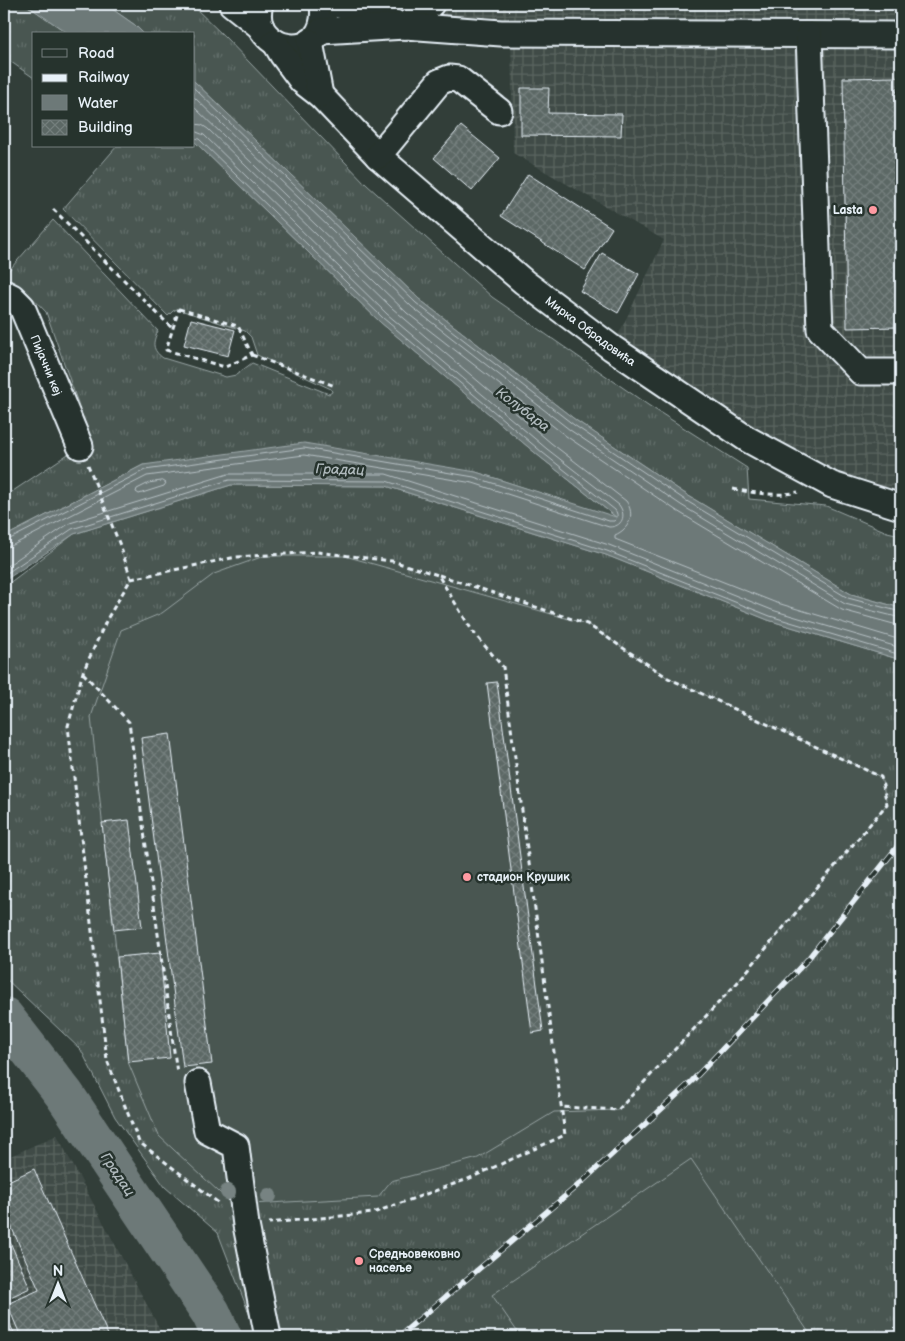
<svg xmlns="http://www.w3.org/2000/svg" width="905" height="1341" viewBox="0 0 905 1341" font-family="'Balsamiq Sans',sans-serif">
	<defs>
		<pattern id="industrial-grid" width="8" height="8" patternUnits="userSpaceOnUse" patternTransform="scale(1.25)"><rect width="8" height="8" fill="#3f4b46"/><path d="M0 4h8M4 0v8" fill="none" stroke="#5b6561"/></pattern>
		<pattern id="grass-tufts" width="24" height="20" patternUnits="userSpaceOnUse" patternTransform="scale(1.25)"><rect width="24" height="20" fill="#495651"/><path d="M3 7l-1-3M5 7V3M7 7l1-3M15 17l-1-3M17 17v-4M19 17l1-3" fill="none" stroke="#636f6b"/></pattern>
		<pattern id="building-cross-hatch" width="8" height="8" patternUnits="userSpaceOnUse" patternTransform="scale(1.25)"><rect width="8" height="8" fill="#5c6865"/><path d="M0 0l8 8M0 8l8-8" fill="none" stroke="#737e7c"/></pattern>
	</defs>
	<rect width="100%" height="100%" fill="#323e39"/>
	<filter id="ink" filterUnits="userSpaceOnUse"><feTurbulence type="fractalNoise" baseFrequency=".02" numOctaves="2"/><feDisplacementMap in="SourceGraphic" scale="10" xChannelSelector="R" yChannelSelector="G"/><feConvolveMatrix kernelMatrix="1 2 1 2 8 2 1 2 1" color-interpolation-filters="sRGB"/></filter>
	<g filter="url(#ink)">
		<!-- industrial -->
		<g fill="url(#industrial-grid)">
			<path d="M 442,4 L 901,4 L 901,506 L 832,485 L 612,348 L 664,240 L 513,153 L 511,33 L 413,31 Z"/>
			<path d="M 57,1135 L 164,1337 L 4,1337 L 4,1323 L 25,1314 L 4,1278 L 4,1159 Z"/>
		</g>
		<!-- grass -->
		<g fill="url(#grass-tufts)" stroke="#98a4a4">
			<path d="M 4,4 L 25,4 L 69,34 L 34,34 L 34,78 L 4,57 Z"/>
			<path d="M 105,4 L 191,4 L 226,38 L 367,185 L 492,297 L 648,405 L 747,468 L 749,499 L 826,506 L 887,532 L 901,535 L 901,608 L 851,594 L 687,495 L 577,421 L 419,299 L 194,81 L 194,34 L 144,34 L 135,25 Z"/>
			<path d="M 194,141 L 380,322 L 540,457 L 617,518 L 476,472 L 143,465 L 4,537 L 4,500 L 13,491 L 80,446 L 92,443 L 46,312 L 23,288 L 4,276 L 53,220 L 158,331 C 152,343 152,350 163,358 L 226,377 L 236,375 L 252,363 L 329,394 L 332,392 L 331,389 L 257,355 L 251,337 L 245,331 L 177,309 L 173,311 L 168,316 L 63,209 L 117,146 L 194,146 Z"/>
			<path d="M 231,485 L 386,486 L 606,555 L 768,620 L 901,660 L 901,1337 L 258,1337 L 218,1233 L 165,1187 L 115,1117 L 81,1050 L 4,977 L 4,587 L 74,534 Z"/>
		</g>
		<!-- garden -->
		<g fill="#495651" stroke="#98a4a4">
			<path d="M 264,556 L 345,556 L 587,624 L 668,678 L 881,777 L 887,804 L 737,983 L 618,1110 L 554,1112 L 478,1158 L 391,1181 L 378,1197 L 233,1205 L 159,1136 L 128,1062 L 91,717 L 121,630 L 162,613 L 214,574 Z"/>
			<path d="M 691,1159 L 812,1337 L 521,1337 L 492,1295 Z"/>
		</g>
		<!-- water -->
		<g fill="#6d7978" stroke="#9ea9ab">
			<path d="M 25,4 L 105,4 L 135,25 L 144,34 L 69,34 Z"/>
			<path d="M 194,81 L 419,299 L 577,421 L 687,495 L 851,594 L 901,608 L 901,660 L 768,620 L 606,555 L 386,486 L 231,485 L 74,534 L 4,581 L 4,537 L 143,465 L 304,443 L 476,472 L 616,517 L 540,457 L 380,322 L 194,141 Z"/>
		</g>
		<g fill="none" stroke-linecap="round" stroke-linejoin="round">
			<!-- shore -->
			<g stroke="#b7c1c5" stroke-width="1">
				<path d="M 194,88 L 416,303 L 574,425 L 685,500 L 848,598 L 901,612"/>
				<path d="M 194,97 L 412,307 L 570,430 L 681,505 L 845,604 L 901,618"/>
				<path d="M 194,107 L 407,313 L 566,436 L 677,511 L 842,610 L 901,626"/>
				<path d="M 194,124 L 202,125 L 208,129 L 392,308 L 551,443 L 626,501 C 636,515 629,529 615,535 L 615,539 L 774,602 L 901,640"/>
				<path d="M 163,481 L 166,483 L 164,486 L 139,494 L 136,492 L 137,489 L 149,483 Z"/>
				<path d="M 4,541 L 8,540 L 145,470 L 304,448 L 474,477 L 609,521 L 614,521 C 618,518 618,514 615,510 L 543,453 L 383,318 L 199,139 L 194,138"/>
				<path d="M 4,547 L 11,546 L 147,476 L 304,455 L 473,483 L 609,527 C 622,527 627,516 619,505 L 547,449 L 387,314 L 204,135 L 194,131"/>
				<path d="M 4,568 L 70,523 L 228,474 L 386,474 L 609,545 L 772,610 L 901,648"/>
				<path d="M 4,575 L 72,529 L 229,480 L 386,481 L 607,551 L 770,616 L 901,655"/>
			</g>
			<!-- river -->
			<path stroke="#6d7978" stroke-width="40" d="M 4,1017 L 64,1094 L 211,1313 L 222,1337"/>
		</g>
		<!-- building -->
		<g fill="url(#building-cross-hatch)" stroke="#e8f1f8">
			<path d="M 896,77 L 896,92 L 901,92 L 901,327 L 847,328 L 843,78 Z"/>
			<path d="M 521,88 L 549,88 L 548,113 L 622,114 L 621,136 L 521,135 Z"/>
			<path d="M 461,126 L 500,158 L 472,191 L 434,158 Z"/>
			<path d="M 528,174 L 612,228 L 585,270 L 501,216 Z"/>
			<path d="M 602,253 L 639,274 L 618,313 L 580,291 Z"/>
			<path d="M 191,319 L 235,330 L 228,356 L 184,345 Z"/>
			<path d="M 497,682 L 543,1031 L 532,1033 L 487,683 Z"/>
			<path d="M 170,734 L 212,1064 L 183,1067 L 141,738 Z"/>
			<path d="M 129,820 L 142,927 L 114,930 L 102,823 Z"/>
			<path d="M 160,953 L 170,1058 L 128,1062 L 117,957 Z"/>
			<path d="M 34,1169 L 109,1337 L 21,1337 L 7,1304 L 39,1290 L 4,1210 L 4,1183 Z"/>
			<path d="M 4,1228 L 30,1288 L 4,1300 Z"/>
			<path d="M 4,1312 L 16,1337 L 4,1337 Z"/>
		</g>
		<g fill="none" stroke-linecap="round" stroke-linejoin="round">
			<defs>
				<g id="minor">
					<path d="M 232,4 L 261,27"/>
					<path d="M 260,4 C 246,53 331,69 323,4"/>
					<path d="M 337,4 L 393,22"/>
					<path d="M 405,26 L 431,4"/>
					<path d="M 321,31 L 405,26 L 501,33 L 901,35"/>
					<path d="M 809,35 L 820,329 L 861,372 L 901,372"/>
					<path id="s1" d="M 275,42 L 282,54 L 302,81 L 320,95 L 378,156 L 524,282 L 612,348 L 747,439 L 832,485 L 901,507"/>
					<path d="M 310,42 L 320,95"/>
					<path d="M 378,156 L 439,82 L 449,78 L 458,79 L 499,111"/>
					<path id="s2" d="M 4,293 L 12,297 L 22,307 L 80,446"/>
					<path d="M 198,1083 L 207,1131 L 236,1146 L 246,1225 L 268,1337"/>
				</g>
			</defs>
			<!-- minor casing -->
			<use href="#minor" stroke="#e8f1f8" stroke-width="29"/>
			<!-- path -->
			<g stroke="#e8f1f8" stroke-width="3" stroke-dasharray="5 4" stroke-linecap="butt">
				<path d="M 53,209 L 173,329"/>
				<path d="M 179,309 L 238,326 L 252,355 L 225,367 L 166,350 Z"/>
				<path d="M 252,355 L 335,386"/>
				<path d="M 88,465 L 121,548 L 131,579 L 107,619 L 83,672 L 68,726 L 107,1060 L 139,1142 L 220,1204"/>
				<path d="M 733,489 C 754,493 776,497 798,492"/>
				<path d="M 439,575 L 587,624 L 668,678 L 881,777 L 887,804 L 737,983 L 618,1110 L 562,1107"/>
				<path d="M 131,579 L 236,557 L 317,552 L 392,561 L 438,575 L 473,632 L 503,667 L 565,1135 L 468,1179 L 373,1213 L 269,1223"/>
				<path d="M 83,673 L 129,722 L 177,1073"/>
			</g>
			<!-- minor -->
			<use href="#minor" stroke="#26332d" stroke-width="25"/>
			<defs>
				<path id="rail" d="M 398,1337 L 583,1181 L 692,1081 L 807,960 L 901,842"/>
			</defs>
			<!-- rail casing -->
			<use href="#rail" stroke="#e8f1f8" stroke-width="5.5"/>
			<!-- rail -->
			<use href="#rail" stroke="#26332d" stroke-width="4" stroke-dasharray="11" stroke-linecap="butt"/>
		</g>
		<!-- trees -->
		<g fill="#778382">
			<circle cx="228" cy="1192" r="8"/>
			<circle cx="269" cy="1196" r="8"/>
		</g>
	</g>
	<!-- markers -->
	<g fill="#ff9aa2" stroke="#26332d" stroke-width="2">
		<circle cx="873" cy="210" r="5"/>
		<circle cx="467" cy="877" r="5"/>
		<circle cx="359" cy="1261" r="5"/>
	</g>
	<g text-anchor="middle" stroke-width="5" stroke-linejoin="round" paint-order="stroke">
		<!-- poi labels -->
		<g font-size="12" font-weight="bold" fill="#e8f1f8" stroke="#26332d" text-anchor="start">
			<text x="863" y="214" text-anchor="end">Lasta</text>
			<text x="477" y="881">стадион Крушик</text>
			<text x="369" y="1258">Средњовековно<tspan x="369" dy="14">насеље</tspan></text>
		</g>
		<!-- street labels -->
		<g font-size="12" fill="#e8f1f8" stroke="#26332d">
			<text dy="4" stroke="none"><textPath href="#s1" startOffset="430">Мирка Обрадовића</textPath></text>
			<text dy="4" stroke="none"><textPath href="#s2" startOffset="86">Пијачни кеј</textPath></text>
		</g>
		<!-- water labels -->
		<g font-size="14" font-style="italic" fill="#b1bbbe" stroke="#26332d">
			<text transform="translate(523 409) rotate(37)" y="5">Колубара</text>
			<text transform="translate(340 469) rotate(2)" y="5">Градац</text>
			<text transform="translate(118 1174) rotate(56)" y="5">Градац</text>
		</g>
	</g>
	<!-- margin -->
	<rect width="905" height="1341" fill="none" stroke="#26332d" stroke-width="20"/>
	<rect x="10" y="10" width="885" height="1321" fill="none" stroke="#e8f1f8" stroke-width="2" filter="url(#ink)"/>
	<!-- legend -->
	<rect x="32" y="32" width="162" height="115" fill="#26332d" stroke="#747f7e"/>
	<rect x="42" y="49" width="25" height="8" fill="#26332d" stroke="#747f7e"/>
	<text x="78" y="58" font-size="15" fill="#e8f1f8">Road</text>
	<rect x="42" y="74" width="25" height="8" fill="#e8f1f8" stroke="#747f7e"/>
	<text x="78" y="82" font-size="15" fill="#e8f1f8">Railway</text>
	<rect x="42" y="95" width="25" height="15" fill="#6d7978" stroke="#747f7e"/>
	<text x="78" y="108" font-size="15" fill="#e8f1f8">Water</text>
	<rect x="42" y="120" width="25" height="15" fill="url(#building-cross-hatch)" stroke="#747f7e"/>
	<text x="78" y="132" font-size="15" fill="#e8f1f8">Building</text>
	<!-- north arrow -->
	<g transform="translate(58 1284)" stroke="#26332d" stroke-width="4" paint-order="stroke">
	<path d="M0-4L9 19L0 12L-9 19Z" fill="#e8f1f8"/>
	<text y="-8" font-size="14" font-weight="bold" text-anchor="middle" fill="#e8f1f8">N</text>
	</g>
</svg>
